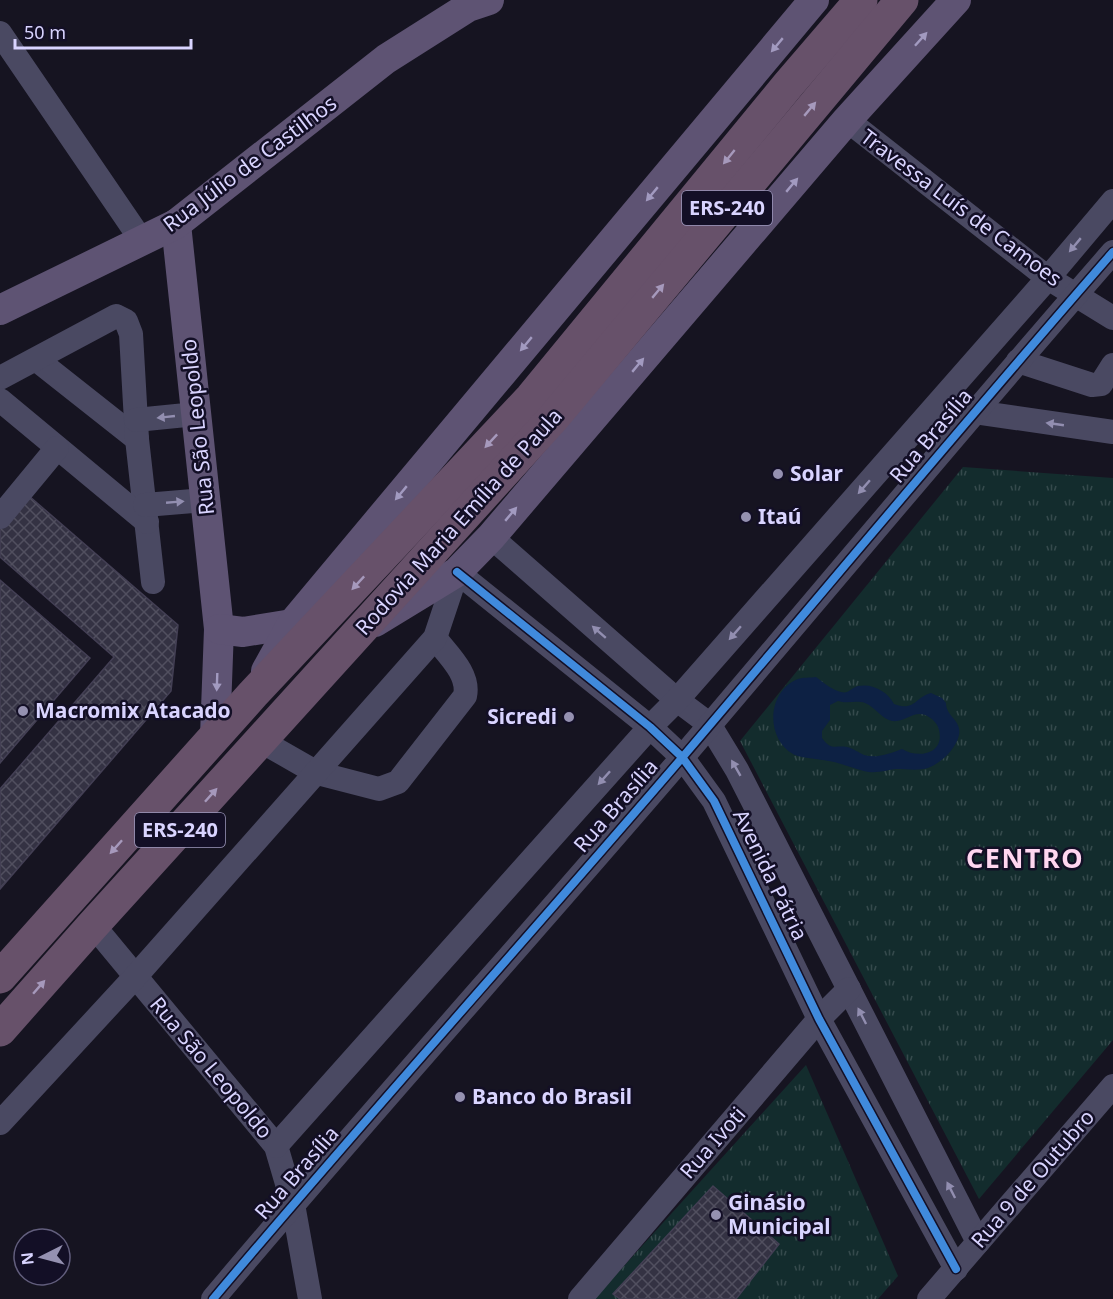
<svg xmlns="http://www.w3.org/2000/svg" width="1113" height="1299" viewBox="0 0 1113 1299" font-family="'Noto Sans',sans-serif">
	<defs>
		<pattern id="park-tufts" width="24" height="20" patternUnits="userSpaceOnUse" patternTransform="scale(1.5)"><rect width="24" height="20" fill="#132c2d"/><path d="M3 7l-1-3M5 7V3M7 7l1-3M15 17l-1-3M17 17v-4M19 17l1-3" fill="none" stroke="#354a4c"/></pattern>
		<pattern id="building-cross-hatch" width="8" height="8" patternUnits="userSpaceOnUse" patternTransform="scale(1.5)"><rect width="8" height="8" fill="#343243"/><path d="M0 0l8 8M0 8l8-8" fill="none" stroke="#514f5f"/></pattern>
	</defs>
	<rect width="100%" height="100%" fill="#161421"/>
	<!-- park -->
	<g fill="url(#park-tufts)">
		<path d="M 963,467 L 1113,478 L 1113,1040 L 979,1199 L 740,741 Z"/>
		<path d="M 806,1065 L 898,1276 L 878,1299 L 594,1299 Z"/>
	</g>
	<!-- water -->
	<path fill="#0d2144" fill-rule="evenodd" d="M 816,677 C 823,682 832,690 841,692 C 849,694 851,688 858,686 C 873,683 888,692 894,704 C 915,712 915,697 931,693 L 942,698 L 946,703 C 946,717 962,720 959,735 C 956,749 941,763 928,768 C 919,771 906,769 896,769 C 887,770 879,773 869,772 C 856,770 842,763 829,761 C 820,759 799,758 793,754 C 765,738 767,691 798,679 C 803,677 810,678 816,677 ZM 838,701 C 847,704 856,700 865,703 C 875,707 882,719 892,721 C 908,723 915,706 932,719 C 935,722 938,725 939,730 C 945,754 918,759 902,749 C 891,753 877,759 864,755 C 859,753 853,748 847,747 C 835,745 831,751 822,738 L 822,731 L 830,720 L 830,705 Z"/>
	<!-- building -->
	<g fill="url(#building-cross-hatch)" stroke="#433f54" stroke-width="1.5">
		<path d="M 29,496 L 178,625 L 171,691 L 0,889 L 0,789 L 114,657 L 0,557 L 0,529 Z"/>
		<path d="M 0,580 L 90,658 L 0,763 Z"/>
		<path d="M 713,1186 L 779,1244 L 736,1299 L 620,1299 L 613,1294 Z"/>
	</g>
	<g fill="none" stroke-linecap="round" stroke-linejoin="round">
		<!-- minor -->
		<g stroke="#4a4962" stroke-width="24">
			<path d="M 0,33 L 142,241"/>
			<path d="M 847,120 L 1048,278 L 1113,318"/>
			<path d="M 37,360 L 137,439"/>
			<path d="M 1018,361 L 1092,385 L 1101,384 L 1113,365"/>
			<path d="M 0,378 L 116,316 L 126,321 L 131,334 L 137,439 L 153,582"/>
			<path d="M 0,400 L 147,522"/>
			<path d="M 961,410 L 1113,432"/>
			<path d="M 136,420 L 196,414"/>
			<path d="M 145,505 L 205,500"/>
			<path d="M 0,517 L 57,448"/>
			<path d="M 491,537 L 677,700 L 709,724 L 737,770 L 978,1242"/>
			<path d="M 261,741 L 317,773 L 379,789 L 398,782 L 465,696 C 470,674 447,654 435,638"/>
			<path d="M 93,925 L 276,1146 L 293,1204 L 310,1299"/>
			<path d="M 0,1123 L 135,977 L 435,638 L 457,572 L 650,727 L 682,757 L 714,801 L 819,1019 L 956,1269"/>
			<path d="M 276,1146 L 650,727 L 677,700 L 1048,278 L 1113,201"/>
			<path d="M 213,1299 C 366,1117 526,940 681,759 C 825,590 967,419 1113,252"/>
			<path d="M 580,1299 L 819,1019 L 849,989"/>
			<path d="M 929,1299 L 1113,1086"/>
		</g>
		<!-- major -->
		<g stroke="#5e5373" stroke-width="30">
			<path d="M 176,224 L 219,629 L 215,736"/>
			<path d="M 0,310 L 176,224 L 386,59 L 468,7 L 489,0"/>
			<path d="M 375,622 L 457,572 L 491,537 L 847,120 L 956,0"/>
			<path d="M 219,629 L 243,632 L 292,624"/>
			<path d="M 266,671 L 292,624 L 814,0"/>
		</g>
		<!-- highway -->
		<g stroke="#67516a" stroke-width="33">
			<path d="M 0,977 L 253,694 L 531,398 L 788,85 L 861,0"/>
			<path d="M 0,1030 L 93,925 L 554,417 L 902,0"/>
		</g>
		<defs>
			<g id="cycleway">
				<path d="M 457,572 L 650,727 L 682,757 L 714,801 L 819,1019 L 956,1269"/>
				<path d="M 213,1299 C 366,1117 526,940 681,759 C 825,590 967,419 1113,252"/>
			</g>
		</defs>
		<!-- cycleway casing -->
		<use href="#cycleway" stroke="#130f26" stroke-width="11"/>
		<!-- cycleway -->
		<use href="#cycleway" stroke="#408adc" stroke-width="8"/>
	</g>
	<!-- one-way arrows -->
	<defs><path id="oneway-solid" d="M-6-.8H1V-3.2L6.5 0L1 3.2V.8H-6Z" transform="scale(1.5)"/></defs>
	<g fill="#a29ac0">
		<use href="#oneway-solid" transform="translate(921 39) rotate(-48)"/>
		<use href="#oneway-solid" transform="translate(777 45) rotate(130)"/>
		<use href="#oneway-solid" transform="translate(792 185) rotate(-50)"/>
		<use href="#oneway-solid" transform="translate(652 194) rotate(130)"/>
		<use href="#oneway-solid" transform="translate(526 344) rotate(130)"/>
		<use href="#oneway-solid" transform="translate(638 365) rotate(-50)"/>
		<use href="#oneway-solid" transform="translate(401 493) rotate(130)"/>
		<use href="#oneway-solid" transform="translate(511 514) rotate(-50)"/>
		<use href="#oneway-solid" transform="translate(217 682) rotate(92)"/>
	</g>
	<g fill="#a699bc">
		<use href="#oneway-solid" transform="translate(810 109) rotate(-50)"/>
		<use href="#oneway-solid" transform="translate(729 157) rotate(129)"/>
		<use href="#oneway-solid" transform="translate(658 291) rotate(-50)"/>
		<use href="#oneway-solid" transform="translate(491 441) rotate(133)"/>
		<use href="#oneway-solid" transform="translate(358 583) rotate(133)"/>
		<use href="#oneway-solid" transform="translate(211 795) rotate(-48)"/>
		<use href="#oneway-solid" transform="translate(116 847) rotate(132)"/>
		<use href="#oneway-solid" transform="translate(39 987) rotate(-49)"/>
	</g>
	<g fill="#928eb0">
		<use href="#oneway-solid" transform="translate(1075 245) rotate(130)"/>
		<use href="#oneway-solid" transform="translate(166 417) rotate(174)"/>
		<use href="#oneway-solid" transform="translate(1055 424) rotate(-172)"/>
		<use href="#oneway-solid" transform="translate(864 487) rotate(131)"/>
		<use href="#oneway-solid" transform="translate(175 502) rotate(-5)"/>
		<use href="#oneway-solid" transform="translate(599 632) rotate(-139)"/>
		<use href="#oneway-solid" transform="translate(735 633) rotate(131)"/>
		<use href="#oneway-solid" transform="translate(736 768) rotate(-120)"/>
		<use href="#oneway-solid" transform="translate(604 778) rotate(132)"/>
		<use href="#oneway-solid" transform="translate(862 1016) rotate(-117)"/>
		<use href="#oneway-solid" transform="translate(951 1190) rotate(-117)"/>
	</g>
	<!-- markers -->
	<g fill="#9591b1" stroke="#130f26" stroke-width="2">
		<circle cx="778" cy="474" r="6"/>
		<circle cx="746" cy="517" r="6"/>
		<circle cx="23" cy="711" r="6"/>
		<circle cx="569" cy="717" r="6"/>
		<circle cx="460" cy="1097" r="6"/>
		<circle cx="716" cy="1215" r="6"/>
	</g>
	<g text-anchor="middle" stroke-width="5" stroke-linejoin="round" paint-order="stroke">
		<!-- shield labels -->
		<g fill="#130f26" stroke="#9e99be" stroke-width="1.5">
			<rect x="682" y="191" width="90" height="34" rx="4.5"/>
			<rect x="135" y="813" width="90" height="34" rx="4.5"/>
		</g>
		<g font-size="20" font-weight="bold" fill="#d9d4ff">
			<text x="727" y="215">ERS-240</text>
			<text x="180" y="837">ERS-240</text>
		</g>
		<!-- street labels -->
		<g font-size="21" fill="#d9d4ff" stroke="#130f26">
			<text transform="translate(250 164) rotate(-37)" y="7">Rua Júlio de Castilhos</text>
			<text transform="translate(961 208) rotate(37)" y="7">Travessa Luís de Camoes</text>
			<text transform="translate(198 427) rotate(-96)" y="7">Rua São Leopoldo</text>
			<text transform="translate(931 436) rotate(-50)" y="7">Rua Brasília</text>
			<text transform="translate(459 522) rotate(-48)" y="7">Rodovia Maria Emília de Paula</text>
			<text transform="translate(616 806) rotate(-49)" y="7">Rua Brasília</text>
			<text transform="translate(770 875) rotate(64)" y="7">Avenida Pátria</text>
			<text transform="translate(211 1068) rotate(50)" y="7">Rua São Leopoldo</text>
			<text transform="translate(713 1143) rotate(-49)" y="7">Rua Ivoti</text>
			<text transform="translate(297 1173) rotate(-49)" y="7">Rua Brasília</text>
			<text transform="translate(1033 1179) rotate(-49)" y="7">Rua 9 de Outubro</text>
		</g>
		<!-- poi labels -->
		<g font-size="21" font-weight="bold" fill="#d9d4ff" stroke="#130f26" text-anchor="start">
			<text x="790" y="481">Solar</text>
			<text x="758" y="524">Itaú</text>
			<text x="35" y="718">Macromix Atacado</text>
			<text x="557" y="724" text-anchor="end">Sicredi</text>
			<text x="472" y="1104">Banco do Brasil</text>
			<text x="728" y="1210">Ginásio<tspan x="728" dy="24">Municipal</tspan></text>
		</g>
		<!-- district labels -->
		<g font-size="27" font-weight="bold" letter-spacing="1.5" fill="#ffd6f0" stroke="#130f26">
			<text x="1025" y="868">CENTRO</text>
		</g>
	</g>
	<!-- north arrow -->
	<g transform="translate(42 1257) rotate(264)"><circle r="28" fill="#130f26" stroke="#625e7d" stroke-width="1.5"/>
	<path d="M0-4.5L10 22L0 15L-10 22Z" fill="#9591b1"/>
	<text y="-9" font-size="16" font-weight="bold" text-anchor="middle" fill="#d9d4ff">N</text>
	</g>
	<!-- scale -->
	<path d="M15 39v9h176v-9" fill="none" stroke="#d9d4ff" stroke-width="3"/>
	<text x="24" y="39" font-size="18" fill="#d9d4ff" stroke="#130f26" stroke-width="4.5" paint-order="stroke">50 m</text>
</svg>
